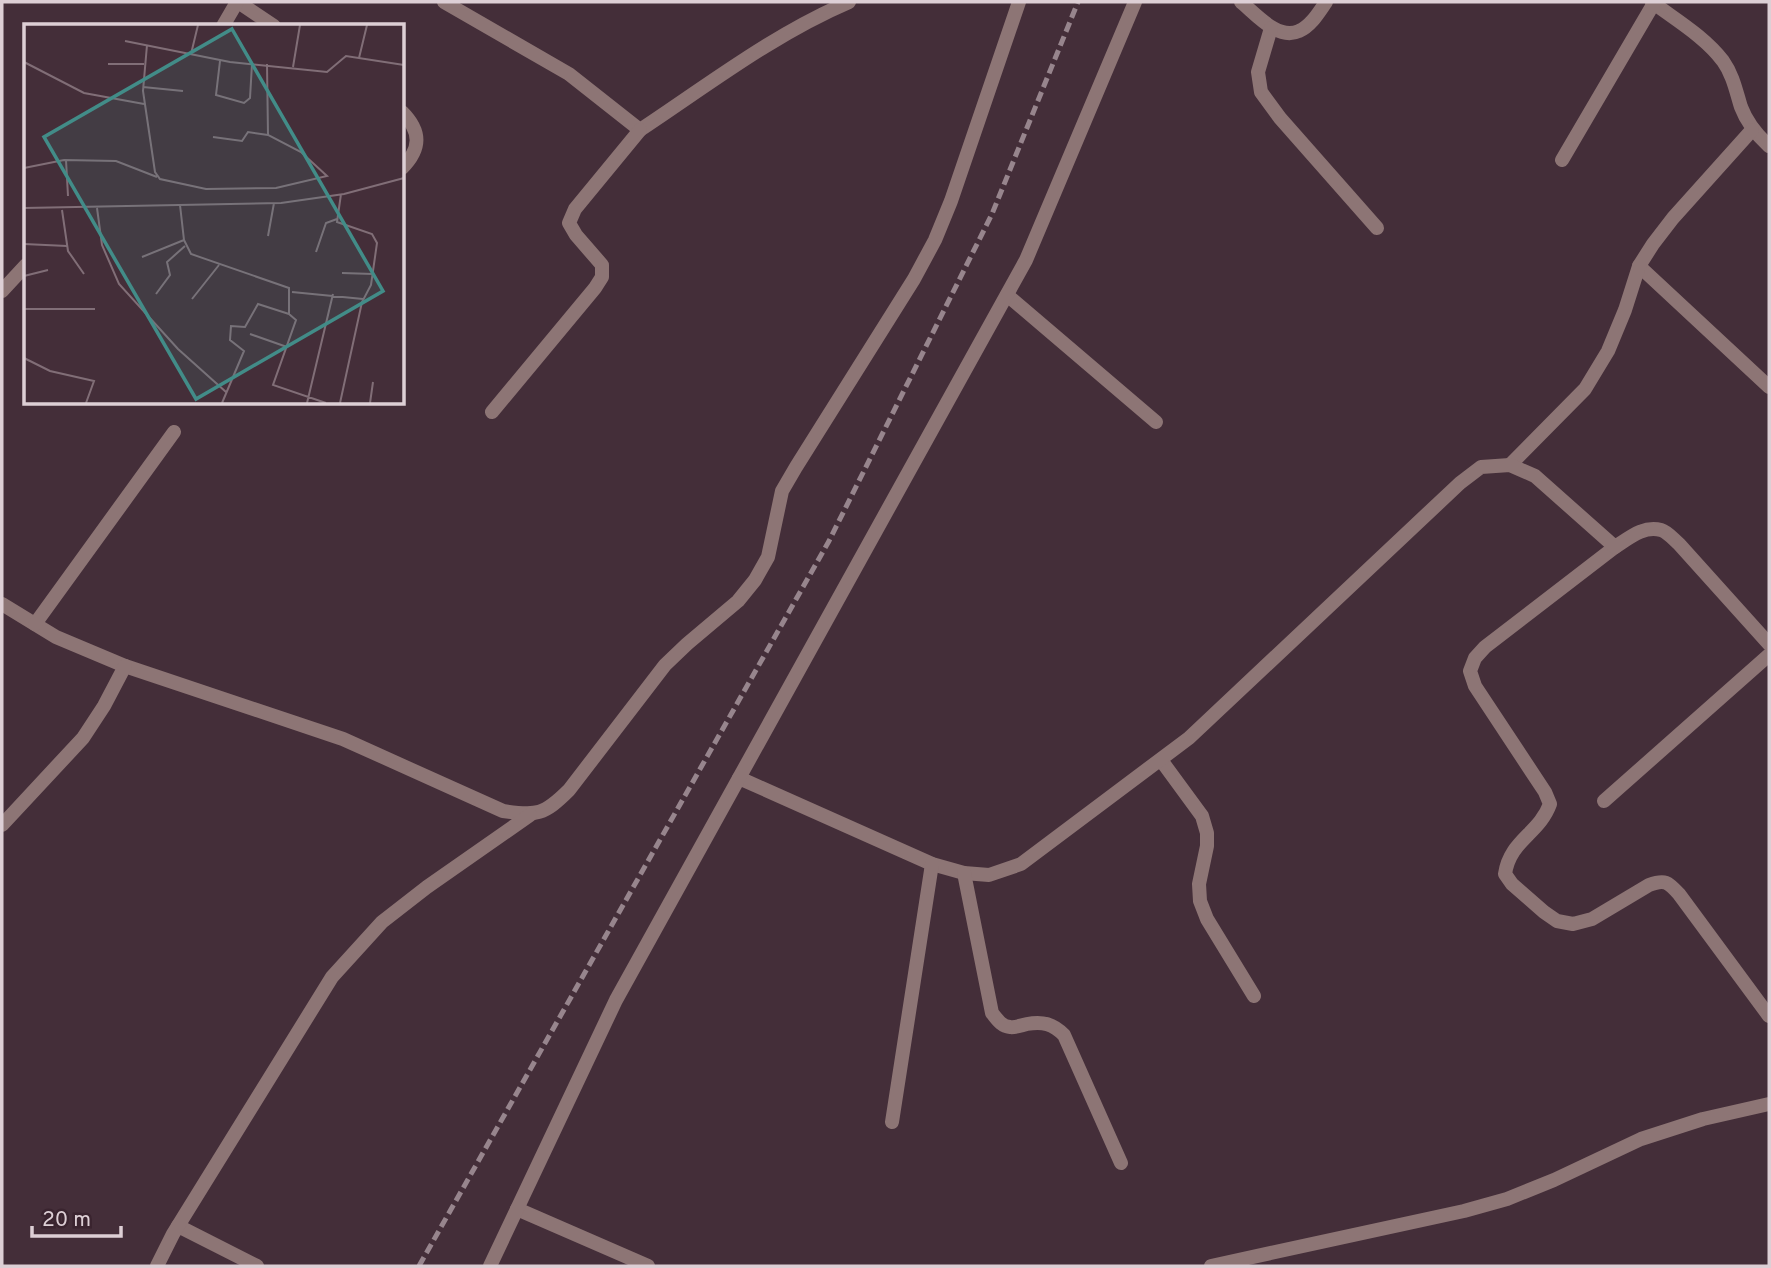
<svg xmlns="http://www.w3.org/2000/svg" width="1771" height="1268" viewBox="0 0 1771 1268" font-family="Overpass,sans-serif">
	<rect width="100%" height="100%" fill="#442e39"/>
	<g fill="none" stroke-linecap="round" stroke-linejoin="round">
		<!-- street -->
		<g stroke="#8d7575" stroke-width="14">
			<path d="M 238,2 L 274,26"/>
			<path d="M 444,2 L 569,74 L 640,130 C 708,85 774,34 849,2"/>
			<path d="M 1241,2 C 1256,14 1278,41 1299,31 C 1311,26 1319,12 1326,2"/>
			<path d="M 1652,2 C 1676,20 1705,37 1723,61 C 1733,75 1736,91 1741,107 C 1747,123 1757,135 1769,146"/>
			<path d="M 223,26 L 237,2"/>
			<path d="M 1271,28 L 1258,72 L 1261,92 L 1280,118 L 1377,228"/>
			<path d="M 402,112 C 422,132 421,149 402,168"/>
			<path d="M 1562,160 L 1654,3"/>
			<path d="M 1639,266 L 1769,387"/>
			<path d="M 2,291 L 26,265"/>
			<path d="M 1007,295 L 1156,422"/>
			<path d="M 492,412 L 595,288 L 602,277 L 602,265 L 576,235 L 569,223 L 575,209 L 640,130"/>
			<path d="M 1510,465 L 1585,389 L 1608,351 L 1625,310 L 1639,266 L 1653,244 L 1673,218 L 1752,130"/>
			<path d="M 1615,547 L 1485,647 L 1475,658 L 1470,671 L 1475,686 L 1545,792 L 1550,804 C 1539,834 1510,840 1505,874 L 1512,884 L 1544,912 L 1557,921 L 1573,924 L 1592,919 L 1649,885 C 1665,879 1668,882 1679,894 L 1769,1016"/>
			<path d="M 2,604 L 56,637 L 125,666 L 343,739 L 503,811 C 537,816 544,815 569,790 L 665,665 L 687,644 L 738,601 L 755,580 L 768,557 L 782,491 L 796,467 L 914,279 L 935,240 L 951,201 L 1019,2"/>
			<path d="M 35,624 L 174,432"/>
			<path d="M 1161,760 L 1202,816 L 1207,833 L 1207,846 L 1199,884 L 1200,901 L 1207,919 L 1254,996"/>
			<path d="M 739,778 L 932,864 L 964,873 L 989,875 L 1021,864 L 1189,738 L 1460,483 L 1481,467 L 1510,465 L 1535,476 L 1615,547 C 1629,538 1644,525 1661,530 C 1668,532 1674,540 1679,544 L 1769,644"/>
			<path d="M 1604,801 L 1769,655"/>
			<path d="M 2,825 L 83,738 L 104,706 L 125,666"/>
			<path d="M 964,873 L 992,1013 C 997,1019 1001,1026 1010,1027 C 1015,1028 1022,1025 1027,1024 C 1043,1021 1053,1024 1064,1035 L 1121,1163"/>
			<path d="M 892,1122 L 932,864"/>
			<path d="M 517,1209 L 648,1266"/>
			<path d="M 178,1226 L 257,1266"/>
			<path d="M 157,1266 L 173,1234 L 332,977 L 382,922 L 427,887 L 530,815"/>
			<path d="M 490,1266 L 616,1000 L 1026,260 L 1135,2"/>
			<path d="M 1211,1266 L 1464,1211 L 1507,1199 L 1554,1180 L 1641,1139 L 1703,1119 L 1769,1104"/>
		</g>
		<!-- rail -->
		<path stroke="#97858d" stroke-width="5" stroke-dasharray="10 5" stroke-linecap="butt" d="M 419,1266 L 829,541 L 992,214 L 1078,2"/>
	</g>
	<!-- overview -->
	<g transform="translate(24 24)">
		<rect width="380" height="380" fill="#442e39"/>
		<path fill="none" stroke="#816e77" stroke-width="2" d="M 101,17 L 206,38 L 303,48 L 322,32 L 380,41M 123,21 L 119,67 L 131,148 L 136,155 L 182,165 L 252,164 L 303,152 L 277,128 L 244,111 L 243,40M 167,30 L 174,1M 335,34 L 343,1M 196,37 L 192,71 L 220,79 L 226,74 L 228,40M 0,38 L 60,69 L 120,80M 84,40 L 120,40M 269,43 L 276,1M 119,63 L 159,67M 189,113 L 218,117 L 224,108 L 244,111M 42,136 L 44,172M 0,144 L 40,136 L 92,137 L 133,153M 156,181 L 160,216 L 167,230 L 265,264 L 265,290 L 272,296 L 249,361 L 302,379M 0,184 L 257,179 L 320,170 L 380,154M 73,184 L 78,221 L 95,260 L 154,325 L 202,368M 38,186 L 44,227 L 60,250M 244,212 L 250,179M 0,220 L 43,222M 292,228 L 302,199 L 313,195M 118,233 L 160,216M 318,249 L 349,250M 0,252 L 24,246M 268,268 L 339,275M 132,270 L 146,251 L 143,238 L 161,222M 168,275 L 195,241M 0,285 L 71,285M 226,310 L 263,323M 0,334 L 26,347 L 70,357 L 62,379M 198,379 L 220,327 L 206,316 L 207,302 L 221,303 L 234,280 L 265,290M 283,379 L 309,270M 316,379 L 338,278 L 347,261 L 353,219 L 348,210 L 313,198 L 317,170M 346,379 L 349,358"/>
		<path fill="#428c88" fill-opacity="0.15" stroke="#428c88" stroke-width="3.5" d="M 208,5 L 359,267 L 172,375 L 20,113 Z"/>
		<rect width="380" height="380" fill="none" stroke="#ddcfd5" stroke-width="3.5"/>
	</g>
	<!-- border -->
	<rect width="1771" height="1268" fill="none" stroke="#ddcfd5" stroke-width="7"/>
	<!-- scale -->
	<path d="M32 1226v10h89v-10" fill="none" stroke="#ddcfd5" stroke-width="3.5"/>
	<text x="42" y="1226" font-size="21" fill="#ddcfd5" stroke="#3a242f" stroke-width="5" paint-order="stroke">20 m</text>
</svg>
